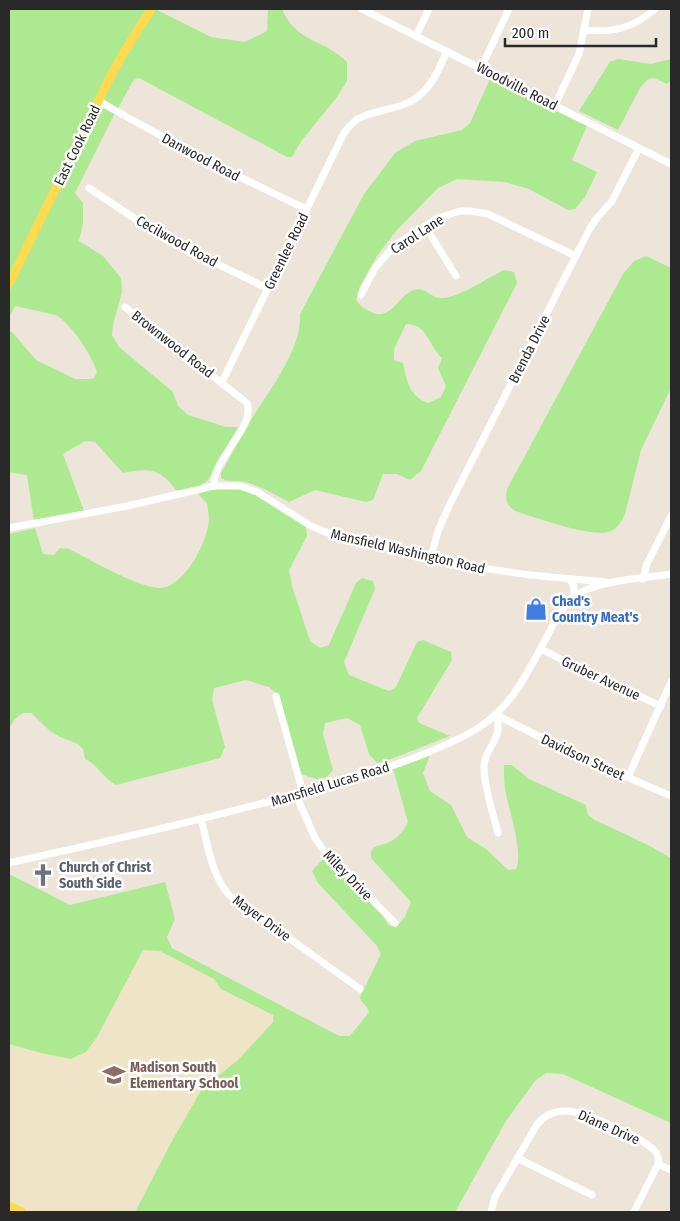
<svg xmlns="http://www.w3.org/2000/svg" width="680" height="1221" viewBox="0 0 680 1221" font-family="'Fira Sans Condensed',sans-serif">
	<rect width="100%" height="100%" fill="#ede5da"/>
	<!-- education -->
	<path fill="#f0e4c8" d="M 143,950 L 160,951 L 214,979 L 221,989 L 273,1015 L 273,1022 L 238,1060 L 202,1089 L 172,1141 L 135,1212 L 30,1212 L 9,1201 L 9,1044 L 41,1053 L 71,1059 L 97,1037 Z"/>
	<!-- green -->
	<g fill="#ace991" fill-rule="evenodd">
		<path d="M 9,9 L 147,9 L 114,62 L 9,277 Z"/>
		<path d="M 155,9 L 211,37 L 245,42 L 267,31 L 268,9 L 282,9 C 295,42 326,40 347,62 L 347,81 L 337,97 L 302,140 L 292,157 L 287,157 L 141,79 L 137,78 L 133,81 L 118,108 L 102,98 L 125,55 Z"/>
		<path d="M 618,59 L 651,64 L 671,59 L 671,80 L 667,84 L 654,78 L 648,79 L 640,88 L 618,130 L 579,111 L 610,62 Z"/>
		<path d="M 490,79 L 587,126 L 572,160 L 597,172 L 585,197 L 575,209 L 568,210 L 529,189 L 505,182 L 457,179 L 438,188 L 396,231 L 377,256 L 360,286 L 356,300 C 361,307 365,309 373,313 C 392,320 399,294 414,290 C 426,286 431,299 442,298 C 459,298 487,278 504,270 L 514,272 L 517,283 L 421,471 L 410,480 L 397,474 L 383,474 L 373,500 L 366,502 L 315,490 L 289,502 C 275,495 261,486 245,482 C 237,480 229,483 221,478 L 221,473 C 231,456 240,437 251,420 C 269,390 302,350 300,314 L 364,194 L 395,153 L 415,141 L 462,130 L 470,123 ZM 406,324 C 428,324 428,345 442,358 L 438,368 L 446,386 L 441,397 L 428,403 C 409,396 407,381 403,363 L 394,360 L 394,349 Z"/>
		<path d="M 99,105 L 115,113 L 75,193 L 83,203 L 83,223 L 79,241 L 103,256 L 121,278 L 122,292 L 113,325 L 112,335 L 119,347 L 173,392 L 178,406 L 188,415 L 226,427 L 238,427 L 208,480 L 194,490 L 176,490 C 159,468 150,468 123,473 L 95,442 L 85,441 L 63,454 L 84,511 L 34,521 L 27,475 L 9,472 L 9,331 L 12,332 L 36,360 L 75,379 L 90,379 L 94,378 L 97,372 C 92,355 72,325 56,315 L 15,306 L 9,318 L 9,292 Z"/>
		<path d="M 646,256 L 671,268 L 671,388 L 641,450 L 625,514 C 622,521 618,528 611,531 C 594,539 534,517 515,511 C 506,505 505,499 507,489 L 623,274 L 634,261 Z"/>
		<path d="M 235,488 L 250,491 L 306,527 L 307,536 L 289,570 L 292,586 L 310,641 L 320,648 L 329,645 L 356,583 L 362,578 L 373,581 L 375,589 L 344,662 L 349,675 L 389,691 L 396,687 L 417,642 L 423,640 L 451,652 L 452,660 L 417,718 L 419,723 L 450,736 L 386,761 L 377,763 L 369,754 L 360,725 L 347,718 L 325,723 L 323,734 L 333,770 L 326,778 L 316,779 L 301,774 L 277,694 L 269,687 L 246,680 L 214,688 L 212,700 L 225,747 L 220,758 L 116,785 C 104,779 98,765 85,759 L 83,749 L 78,744 L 60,737 L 50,731 L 31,713 L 23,713 L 15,719 L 9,728 L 9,534 L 35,528 L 43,554 L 54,555 L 60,548 L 69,549 C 91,560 135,586 158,588 C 182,590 205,546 208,526 C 210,519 208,510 207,503 L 198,494 L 212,489 Z"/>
		<path d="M 430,756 L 423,773 L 430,791 L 451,805 L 467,837 L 486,849 L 508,870 L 516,869 C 524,853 508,807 505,789 C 504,781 504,773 504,765 L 512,765 L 529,779 L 586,805 L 588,815 L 595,820 L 646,844 L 671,858 L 671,1123 L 563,1074 L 546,1073 L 535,1081 L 506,1121 L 455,1212 L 135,1212 L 172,1141 L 202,1089 L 238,1060 L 273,1022 L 273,1015 L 221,989 L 214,979 L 160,951 L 143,950 L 97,1037 L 86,1052 L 71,1059 L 41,1053 L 9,1044 L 9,874 L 70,905 L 165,882 L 175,919 L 167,937 L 172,948 L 339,1036 L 350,1036 L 369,1012 C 367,1005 361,1003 360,997 L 381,954 L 377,946 L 318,883 L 312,871 L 323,859 L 329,860 L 384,916 L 388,925 L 396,927 L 405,917 L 411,902 L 371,858 L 371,852 L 374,847 C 392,842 399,839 408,822 L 393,769 Z"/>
	</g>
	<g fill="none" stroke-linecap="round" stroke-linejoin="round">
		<!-- minor -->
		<g stroke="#fff" stroke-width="7">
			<path d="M 362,9 L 671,164"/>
			<path d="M 584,30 C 612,33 634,28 655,9"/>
			<path d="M 416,36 L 429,9"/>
			<path d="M 481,68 L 509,9"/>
			<path d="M 98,101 L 205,160 L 306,209"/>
			<path d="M 555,105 L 579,54 L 588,9"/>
			<path d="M 89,188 L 167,240 L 267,288"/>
			<path d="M 425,226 L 456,276"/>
			<path d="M 361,295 L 375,268 L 395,245 L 438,218 L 460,211 L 470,211 L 488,214 L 576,256"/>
			<path d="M 125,307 L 247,403 C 256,428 212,458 214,486"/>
			<path d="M 222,382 L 344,133 C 349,126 356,119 364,116 C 383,108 406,109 421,94 C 434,83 440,66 447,51"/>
			<path d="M 9,528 L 127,506 L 214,486 L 240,486 L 257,492 L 311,526 L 338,537 L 482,568 L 530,575 L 606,582"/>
			<path d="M 431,557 L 438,531 L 449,506 L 589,230 L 596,219 L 612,201 L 639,148"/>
			<path d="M 643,579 L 647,564 L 671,516"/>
			<path d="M 570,580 L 574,586 L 574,597"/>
			<path d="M 541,649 L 582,670 L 661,706"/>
			<path d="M 276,696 L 303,793"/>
			<path d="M 496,715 L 578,756 L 671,796"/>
			<path d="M 496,715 C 505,739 484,747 484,767 C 484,787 493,813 498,833"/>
			<path d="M 628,777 L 671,682"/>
			<path d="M 296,795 L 315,838 L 325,852 L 395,923"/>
			<path d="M 201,819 C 208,844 211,875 229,895 L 360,989"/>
			<path d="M 9,863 C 101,843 194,822 286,797 C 346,781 412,763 468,734 C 506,714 523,682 542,646 C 553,626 561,603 582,592 C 604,580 646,578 671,574"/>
			<path d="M 517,1158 L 592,1195"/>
			<path d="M 658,1164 L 671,1170"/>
			<path d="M 491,1212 L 495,1197 L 536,1126 C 543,1116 554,1111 566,1111 C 584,1111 643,1138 655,1151 C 658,1155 658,1158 659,1162 L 634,1212"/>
		</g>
		<!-- major -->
		<g stroke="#fdda4f" stroke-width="9">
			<path d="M 9,284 L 110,77 L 124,52 L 151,9"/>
			<path d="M 9,1206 L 22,1212"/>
		</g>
	</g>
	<!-- icons -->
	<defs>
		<symbol id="shop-bare" viewBox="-9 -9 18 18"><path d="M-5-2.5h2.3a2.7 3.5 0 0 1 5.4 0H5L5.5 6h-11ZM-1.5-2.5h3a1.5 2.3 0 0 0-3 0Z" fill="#3f7fe0" stroke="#fff" stroke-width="2.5" paint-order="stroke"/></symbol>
		<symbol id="church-bare" viewBox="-9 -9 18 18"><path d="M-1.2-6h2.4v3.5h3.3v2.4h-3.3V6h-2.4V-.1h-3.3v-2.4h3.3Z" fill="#6b7280" stroke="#fff" stroke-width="2.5" paint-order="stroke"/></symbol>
		<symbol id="school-bare" viewBox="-9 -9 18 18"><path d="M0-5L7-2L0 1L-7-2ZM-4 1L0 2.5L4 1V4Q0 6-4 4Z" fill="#8d6e63" stroke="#fff" stroke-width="2.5" paint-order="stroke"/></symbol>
	</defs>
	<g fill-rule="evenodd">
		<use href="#shop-bare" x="520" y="593" width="32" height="32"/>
		<use href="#church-bare" x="27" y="859" width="32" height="32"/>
		<use href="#school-bare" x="98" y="1059" width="32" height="32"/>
	</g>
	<g text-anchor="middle" stroke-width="5" stroke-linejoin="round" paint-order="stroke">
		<!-- street labels -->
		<g font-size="14" fill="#292929" stroke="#fff">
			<text transform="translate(517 86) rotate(27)" y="5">Woodville Road</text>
			<text transform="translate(77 145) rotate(-64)" y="5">East Cook Road</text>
			<text transform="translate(201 157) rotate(28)" y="5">Danwood Road</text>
			<text transform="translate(417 234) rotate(-33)" y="5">Carol Lane</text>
			<text transform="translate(177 241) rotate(29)" y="5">Cecilwood Road</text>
			<text transform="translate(286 251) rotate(-64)" y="5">Greenlee Road</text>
			<text transform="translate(173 344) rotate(38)" y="5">Brownwood Road</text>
			<text transform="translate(529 349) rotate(-63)" y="5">Brenda Drive</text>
			<text transform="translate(408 551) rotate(13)" y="5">Mansfield Washington Road</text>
			<text transform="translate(601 678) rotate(25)" y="5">Gruber Avenue</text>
			<text transform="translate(583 757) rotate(25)" y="5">Davidson Street</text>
			<text transform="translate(330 784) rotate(-17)" y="5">Mansfield Lucas Road</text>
			<text transform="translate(348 875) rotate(46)" y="5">Miley Drive</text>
			<text transform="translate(262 918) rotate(36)" y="5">Mayer Drive</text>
			<text transform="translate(609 1127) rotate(24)" y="5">Diane Drive</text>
		</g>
		<!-- shop labels -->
		<g font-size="14" font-weight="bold" fill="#366cbe" stroke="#fff" text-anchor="start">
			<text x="552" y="606">Chad's<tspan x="552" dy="16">Country Meat's</tspan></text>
		</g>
		<!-- worship labels -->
		<g font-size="14" font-weight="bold" fill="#5b616d" stroke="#fff" text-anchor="start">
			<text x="59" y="872">Church of Christ<tspan x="59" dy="16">South Side</tspan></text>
		</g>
		<!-- education labels -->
		<g font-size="14" font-weight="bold" fill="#785e54" stroke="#fff" text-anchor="start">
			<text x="130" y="1072">Madison South<tspan x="130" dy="16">Elementary School</tspan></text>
		</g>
	</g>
	<!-- border -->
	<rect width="680" height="1221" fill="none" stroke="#292929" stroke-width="20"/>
	<!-- scale -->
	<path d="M505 38v8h151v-8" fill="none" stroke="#292929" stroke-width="2.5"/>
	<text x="512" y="38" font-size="15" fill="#292929" stroke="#ffffff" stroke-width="4" paint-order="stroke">200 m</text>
</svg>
